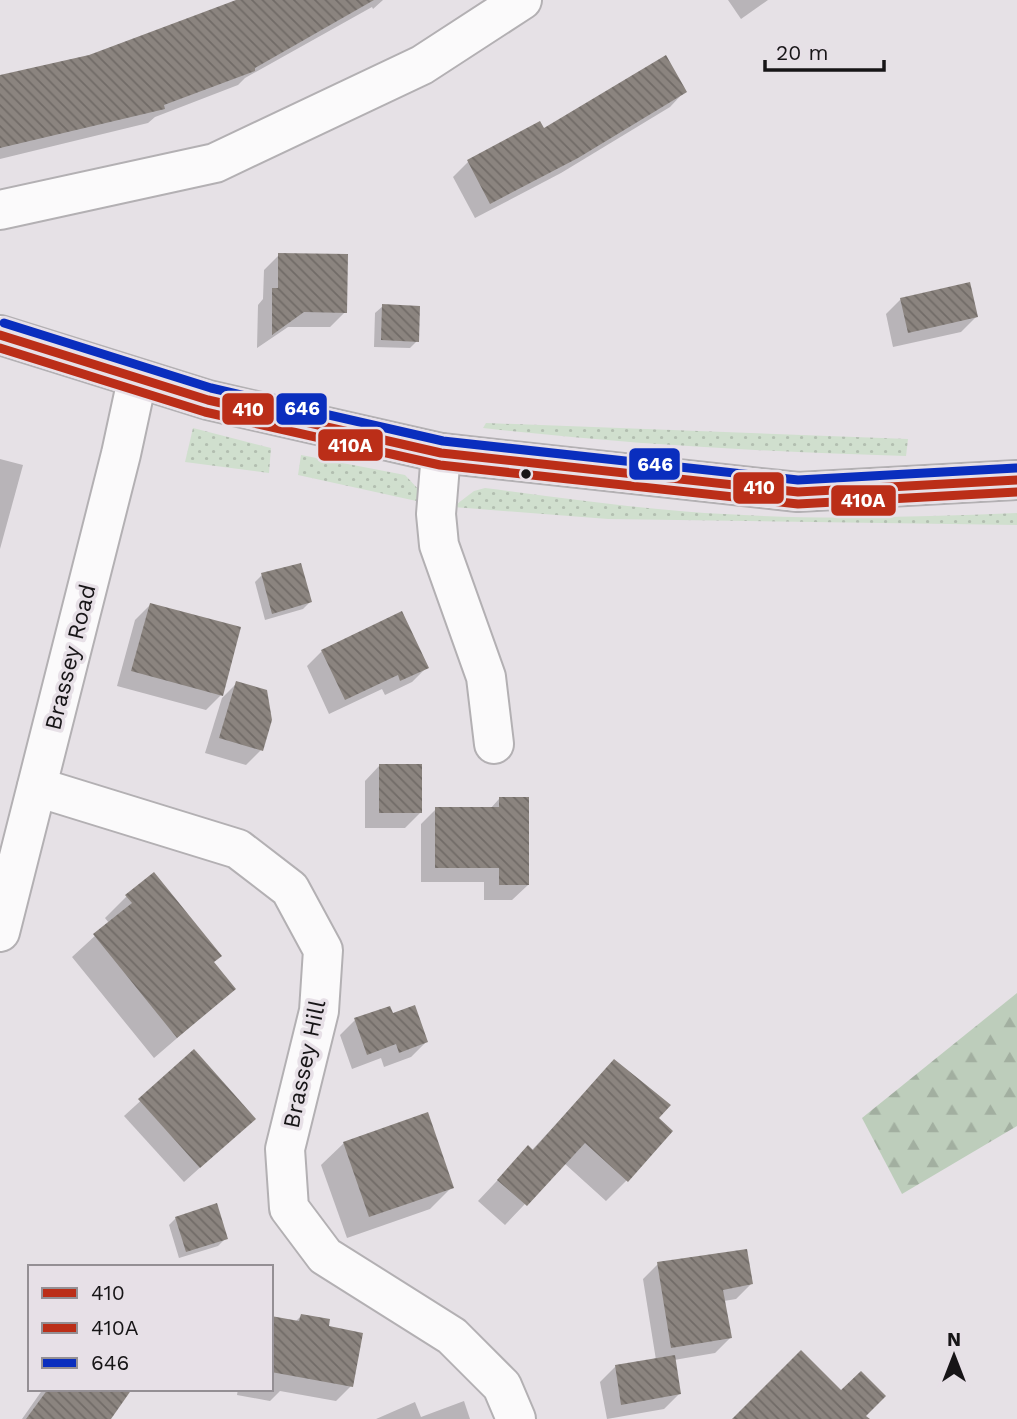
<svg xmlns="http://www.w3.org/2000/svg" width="1017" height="1419" viewBox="0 0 1017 1419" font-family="'Work Sans',sans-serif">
	<defs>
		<pattern id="grass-dots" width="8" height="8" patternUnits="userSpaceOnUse" patternTransform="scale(1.75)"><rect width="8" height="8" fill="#d0dfce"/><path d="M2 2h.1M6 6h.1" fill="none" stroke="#b2beb0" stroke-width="1.8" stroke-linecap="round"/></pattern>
		<pattern id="forest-firs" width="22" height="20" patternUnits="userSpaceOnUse" patternTransform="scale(1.75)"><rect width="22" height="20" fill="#bdcdbb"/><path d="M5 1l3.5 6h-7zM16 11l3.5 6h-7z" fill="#a2afa0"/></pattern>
		<pattern id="building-back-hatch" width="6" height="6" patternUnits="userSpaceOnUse" patternTransform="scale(1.75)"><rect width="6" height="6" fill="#8b847f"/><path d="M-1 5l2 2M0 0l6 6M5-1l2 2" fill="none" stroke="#716b67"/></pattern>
	</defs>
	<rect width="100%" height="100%" fill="#e6e1e6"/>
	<!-- grass -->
	<g fill="url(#grass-dots)">
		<path d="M 486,423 L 908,439 L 906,456 C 765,452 624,444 483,428 Z"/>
		<path d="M 193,428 L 271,448 L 269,473 L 185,462 Z"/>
		<path d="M 301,455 L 405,475 L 419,490 L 421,502 L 298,475 Z"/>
		<path d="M 485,488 C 564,498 644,510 724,514 C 821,520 920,517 1017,513 L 1017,525 L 608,519 L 453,507 L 474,491 Z"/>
	</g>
	<!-- forest -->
	<path fill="url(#forest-firs)" d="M 1017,993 L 1017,1126 L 902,1194 L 862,1118 Z"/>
	<!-- shadow -->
	<g fill="#0003">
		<path d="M 252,0 L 383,0 L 373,9 L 372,7 L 245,78 L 238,85 L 155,117 L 148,123 L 0,159 L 0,77 L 89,57 Z"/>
		<path d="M 728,0 L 768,0 L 741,19 Z"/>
		<path d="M 685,91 L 670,107 L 561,173 L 475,218 L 453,177 L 468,162 L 543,130 Z"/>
		<path d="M 279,255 L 345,312 L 330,327 L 288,327 L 257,348 L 258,305 L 263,299 L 264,270 Z"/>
		<path d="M 901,299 L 976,317 L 961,332 L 893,347 L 886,314 Z"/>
		<path d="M 383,306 L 417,341 L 410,348 L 374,347 L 375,313 Z"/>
		<path d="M 0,459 L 23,465 L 0,549 Z"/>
		<path d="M 262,575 L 310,602 L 303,609 L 265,620 L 255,582 Z"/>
		<path d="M 150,605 L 221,695 L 206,710 L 117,686 L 135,620 Z"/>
		<path d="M 322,651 L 427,667 L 412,682 L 385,695 L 382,689 L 329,714 L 307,666 Z"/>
		<path d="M 237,683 L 261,750 L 246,765 L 205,753 L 222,698 Z"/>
		<path d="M 380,765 L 421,812 L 405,828 L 365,828 L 365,781 Z"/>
		<path d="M 499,799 L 528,885 L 512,900 L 484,900 L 484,882 L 421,882 L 421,824 L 436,809 L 490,809 Z"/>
		<path d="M 127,896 L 212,963 L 234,989 L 154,1058 L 72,957 L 109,923 L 105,918 Z"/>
		<path d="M 392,1015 L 426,1042 L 411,1057 L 384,1067 L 381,1058 L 352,1069 L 340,1035 L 355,1020 Z"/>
		<path d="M 194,1052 L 254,1119 L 184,1182 L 124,1116 Z"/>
		<path d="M 614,1062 L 656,1118 L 627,1180 L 606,1201 L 564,1163 L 505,1225 L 478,1201 L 528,1148 L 531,1151 Z"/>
		<path d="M 344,1143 L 452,1187 L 430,1209 L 347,1238 L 321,1165 Z"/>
		<path d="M 176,1218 L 226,1238 L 218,1246 L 179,1258 L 169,1225 Z"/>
		<path d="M 658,1264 L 751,1284 L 736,1299 L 724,1301 L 730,1338 L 715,1353 L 674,1360 L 679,1394 L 664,1409 L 607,1419 L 600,1382 L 616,1366 L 656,1360 L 643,1279 Z"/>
		<path d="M 301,1316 L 327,1328 L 351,1386 L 336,1401 L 280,1391 L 270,1401 L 237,1395 L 238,1389 L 271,1389 L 271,1318 L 295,1322 Z"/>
		<path d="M 43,1389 L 130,1389 L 108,1419 L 22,1419 Z"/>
		<path d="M 464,1401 L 470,1419 L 376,1419 L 415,1402 L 421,1417 Z"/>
	</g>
	<!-- building -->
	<g fill="url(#building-back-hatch)">
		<path d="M 236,0 L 374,0 L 255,68 L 255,71 L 164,105 L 165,109 L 0,148 L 0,75 L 89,55 Z"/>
		<path d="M 666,55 L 687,92 L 578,158 L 490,204 L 467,160 L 540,121 L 544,128 Z"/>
		<path d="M 278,253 L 348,254 L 347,313 L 304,312 L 272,335 L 272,288 L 278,288 Z"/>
		<path d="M 970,282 L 978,317 L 908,333 L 900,298 Z"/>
		<path d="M 382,304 L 420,306 L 419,342 L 381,340 Z"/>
		<path d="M 301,563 L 312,602 L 272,614 L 261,573 Z"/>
		<path d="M 150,603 L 241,627 L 223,696 L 131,671 Z"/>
		<path d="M 402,611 L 429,668 L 400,681 L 398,675 L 345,700 L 321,650 Z"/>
		<path d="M 236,681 L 267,690 L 272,720 L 263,751 L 219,738 Z"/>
		<rect x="379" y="764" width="43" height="49"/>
		<path d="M 499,797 L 529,797 L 529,885 L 499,885 L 499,868 L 435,868 L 435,807 L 499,807 Z"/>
		<path d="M 154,872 L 222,956 L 214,962 L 236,989 L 177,1038 L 93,934 L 132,903 L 125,895 Z"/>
		<path d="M 415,1005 L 428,1042 L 399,1053 L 396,1044 L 367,1055 L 354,1018 L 390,1006 L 393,1013 Z"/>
		<path d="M 194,1049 L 256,1119 L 200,1168 L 138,1099 Z"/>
		<path d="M 614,1059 L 671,1105 L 659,1118 L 673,1131 L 628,1182 L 585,1143 L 527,1206 L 497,1180 L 528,1145 L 533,1150 Z"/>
		<path d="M 428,1112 L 454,1188 L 369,1217 L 343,1142 Z"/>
		<path d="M 217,1203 L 228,1239 L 186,1252 L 175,1217 Z"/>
		<path d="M 747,1249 L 753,1284 L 723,1290 L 732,1338 L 671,1348 L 657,1262 Z"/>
		<path d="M 301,1314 L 330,1319 L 329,1326 L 363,1333 L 353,1387 L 271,1372 L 271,1316 L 299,1321 Z"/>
		<path d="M 801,1350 L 841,1390 L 861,1371 L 886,1396 L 866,1416 L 870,1419 L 732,1419 Z"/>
		<path d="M 675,1355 L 681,1394 L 621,1405 L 615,1365 Z"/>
		<path d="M 48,1389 L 132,1389 L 111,1419 L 26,1419 Z"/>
	</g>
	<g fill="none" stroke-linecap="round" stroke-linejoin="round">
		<defs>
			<g id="minor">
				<path d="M 441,453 L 436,514 L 439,545 L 486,677 L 494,744"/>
				<path d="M 37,787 L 238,849 L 290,889 L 323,950 L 319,1011 L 285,1149 L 289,1208 L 325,1256 L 452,1336 L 502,1386 L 516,1419"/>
				<path d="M 0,932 L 121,454 L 137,380"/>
			</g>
			<g id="major">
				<path d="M 0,210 L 215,163 L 422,65 L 522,0"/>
				<path d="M 0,335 L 208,400 L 441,453 L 798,492 L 1017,480"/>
			</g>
		</defs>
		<!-- minor casing -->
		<use href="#minor" stroke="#b3b0b3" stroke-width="42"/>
		<!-- major casing -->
		<use href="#major" stroke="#b3b0b3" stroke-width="42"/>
		<!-- minor -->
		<use href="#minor" stroke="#fbfafb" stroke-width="38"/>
		<!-- major -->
		<use href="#major" stroke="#fbfafb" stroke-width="38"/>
		<defs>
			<path id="bus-1" d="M 0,335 L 208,400 L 441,453 L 798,492 L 1017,480"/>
			<path id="bus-2" d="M 0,348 L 205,412 L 440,465 L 798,504 L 1017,492"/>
			<path id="bus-3" d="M 4,323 L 211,388 L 443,441 L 798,480 L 1016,468"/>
		</defs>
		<!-- bus-1 casing -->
		<use href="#bus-1" stroke="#e7e0e7" stroke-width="14"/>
		<!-- bus-2 casing -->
		<use href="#bus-2" stroke="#e7e0e7" stroke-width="14"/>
		<!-- bus-3 casing -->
		<use href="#bus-3" stroke="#e7e0e7" stroke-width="14"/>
		<!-- bus-1 -->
		<use href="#bus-1" stroke="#bb2e18" stroke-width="9"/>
		<!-- bus-2 -->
		<use href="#bus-2" stroke="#bb2e18" stroke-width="9"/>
		<!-- bus-3 -->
		<use href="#bus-3" stroke="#0a2ebe" stroke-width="9"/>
	</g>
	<!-- markers -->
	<circle fill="#171517" stroke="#e7e0e7" stroke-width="2.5" cx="526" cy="474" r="6"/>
	<g text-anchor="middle" stroke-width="7" stroke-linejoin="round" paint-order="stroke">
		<!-- street labels -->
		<g font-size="23" fill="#171517" stroke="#e7e0e7">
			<text transform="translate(70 657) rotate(-76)" y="8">Brassey Road</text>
			<text transform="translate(304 1064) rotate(-78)" y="8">Brassey Hill</text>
		</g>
	</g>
	<g stroke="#e7e0e7" stroke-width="2.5">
		<rect x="275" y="392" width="53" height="34" rx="7" fill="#0a2ebe"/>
		<rect x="221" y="392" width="54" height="34" rx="7" fill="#bb2e18"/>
		<rect x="317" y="428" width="67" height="34" rx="7" fill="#bb2e18"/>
		<rect x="628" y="447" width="53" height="34" rx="7" fill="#0a2ebe"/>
		<rect x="732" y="471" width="53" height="34" rx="7" fill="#bb2e18"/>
		<rect x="830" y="484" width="67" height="33" rx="7" fill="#bb2e18"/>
	</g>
	<g font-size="19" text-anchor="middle" font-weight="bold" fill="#fff">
		<text x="302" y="415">646</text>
		<text x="248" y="416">410</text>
		<text x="350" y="452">410A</text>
		<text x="655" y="471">646</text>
		<text x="759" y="494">410</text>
		<text x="863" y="507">410A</text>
	</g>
	<!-- legend -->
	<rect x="28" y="1265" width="245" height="126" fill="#e7e0e7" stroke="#948f94" stroke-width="2"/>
	<rect x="42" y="1288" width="35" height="10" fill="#bb2e18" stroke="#948f94" stroke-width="2"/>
	<text x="91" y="1300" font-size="21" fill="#171517">410</text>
	<rect x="42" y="1323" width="35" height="10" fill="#bb2e18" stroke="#948f94" stroke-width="2"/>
	<text x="91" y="1335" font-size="21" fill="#171517">410A</text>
	<rect x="42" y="1358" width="35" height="10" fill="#0a2ebe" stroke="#948f94" stroke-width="2"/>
	<text x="91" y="1370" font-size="21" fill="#171517">646</text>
	<!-- north arrow -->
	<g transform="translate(954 1356)" stroke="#e7e0e7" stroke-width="5" paint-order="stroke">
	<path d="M0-5L12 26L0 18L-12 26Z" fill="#171517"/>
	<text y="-10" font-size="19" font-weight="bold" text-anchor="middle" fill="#171517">N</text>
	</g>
	<!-- scale -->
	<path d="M765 60v10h119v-10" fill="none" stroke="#171517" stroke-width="3.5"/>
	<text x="776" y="60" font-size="21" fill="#171517" stroke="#e7e0e7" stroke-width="5" paint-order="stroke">20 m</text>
</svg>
